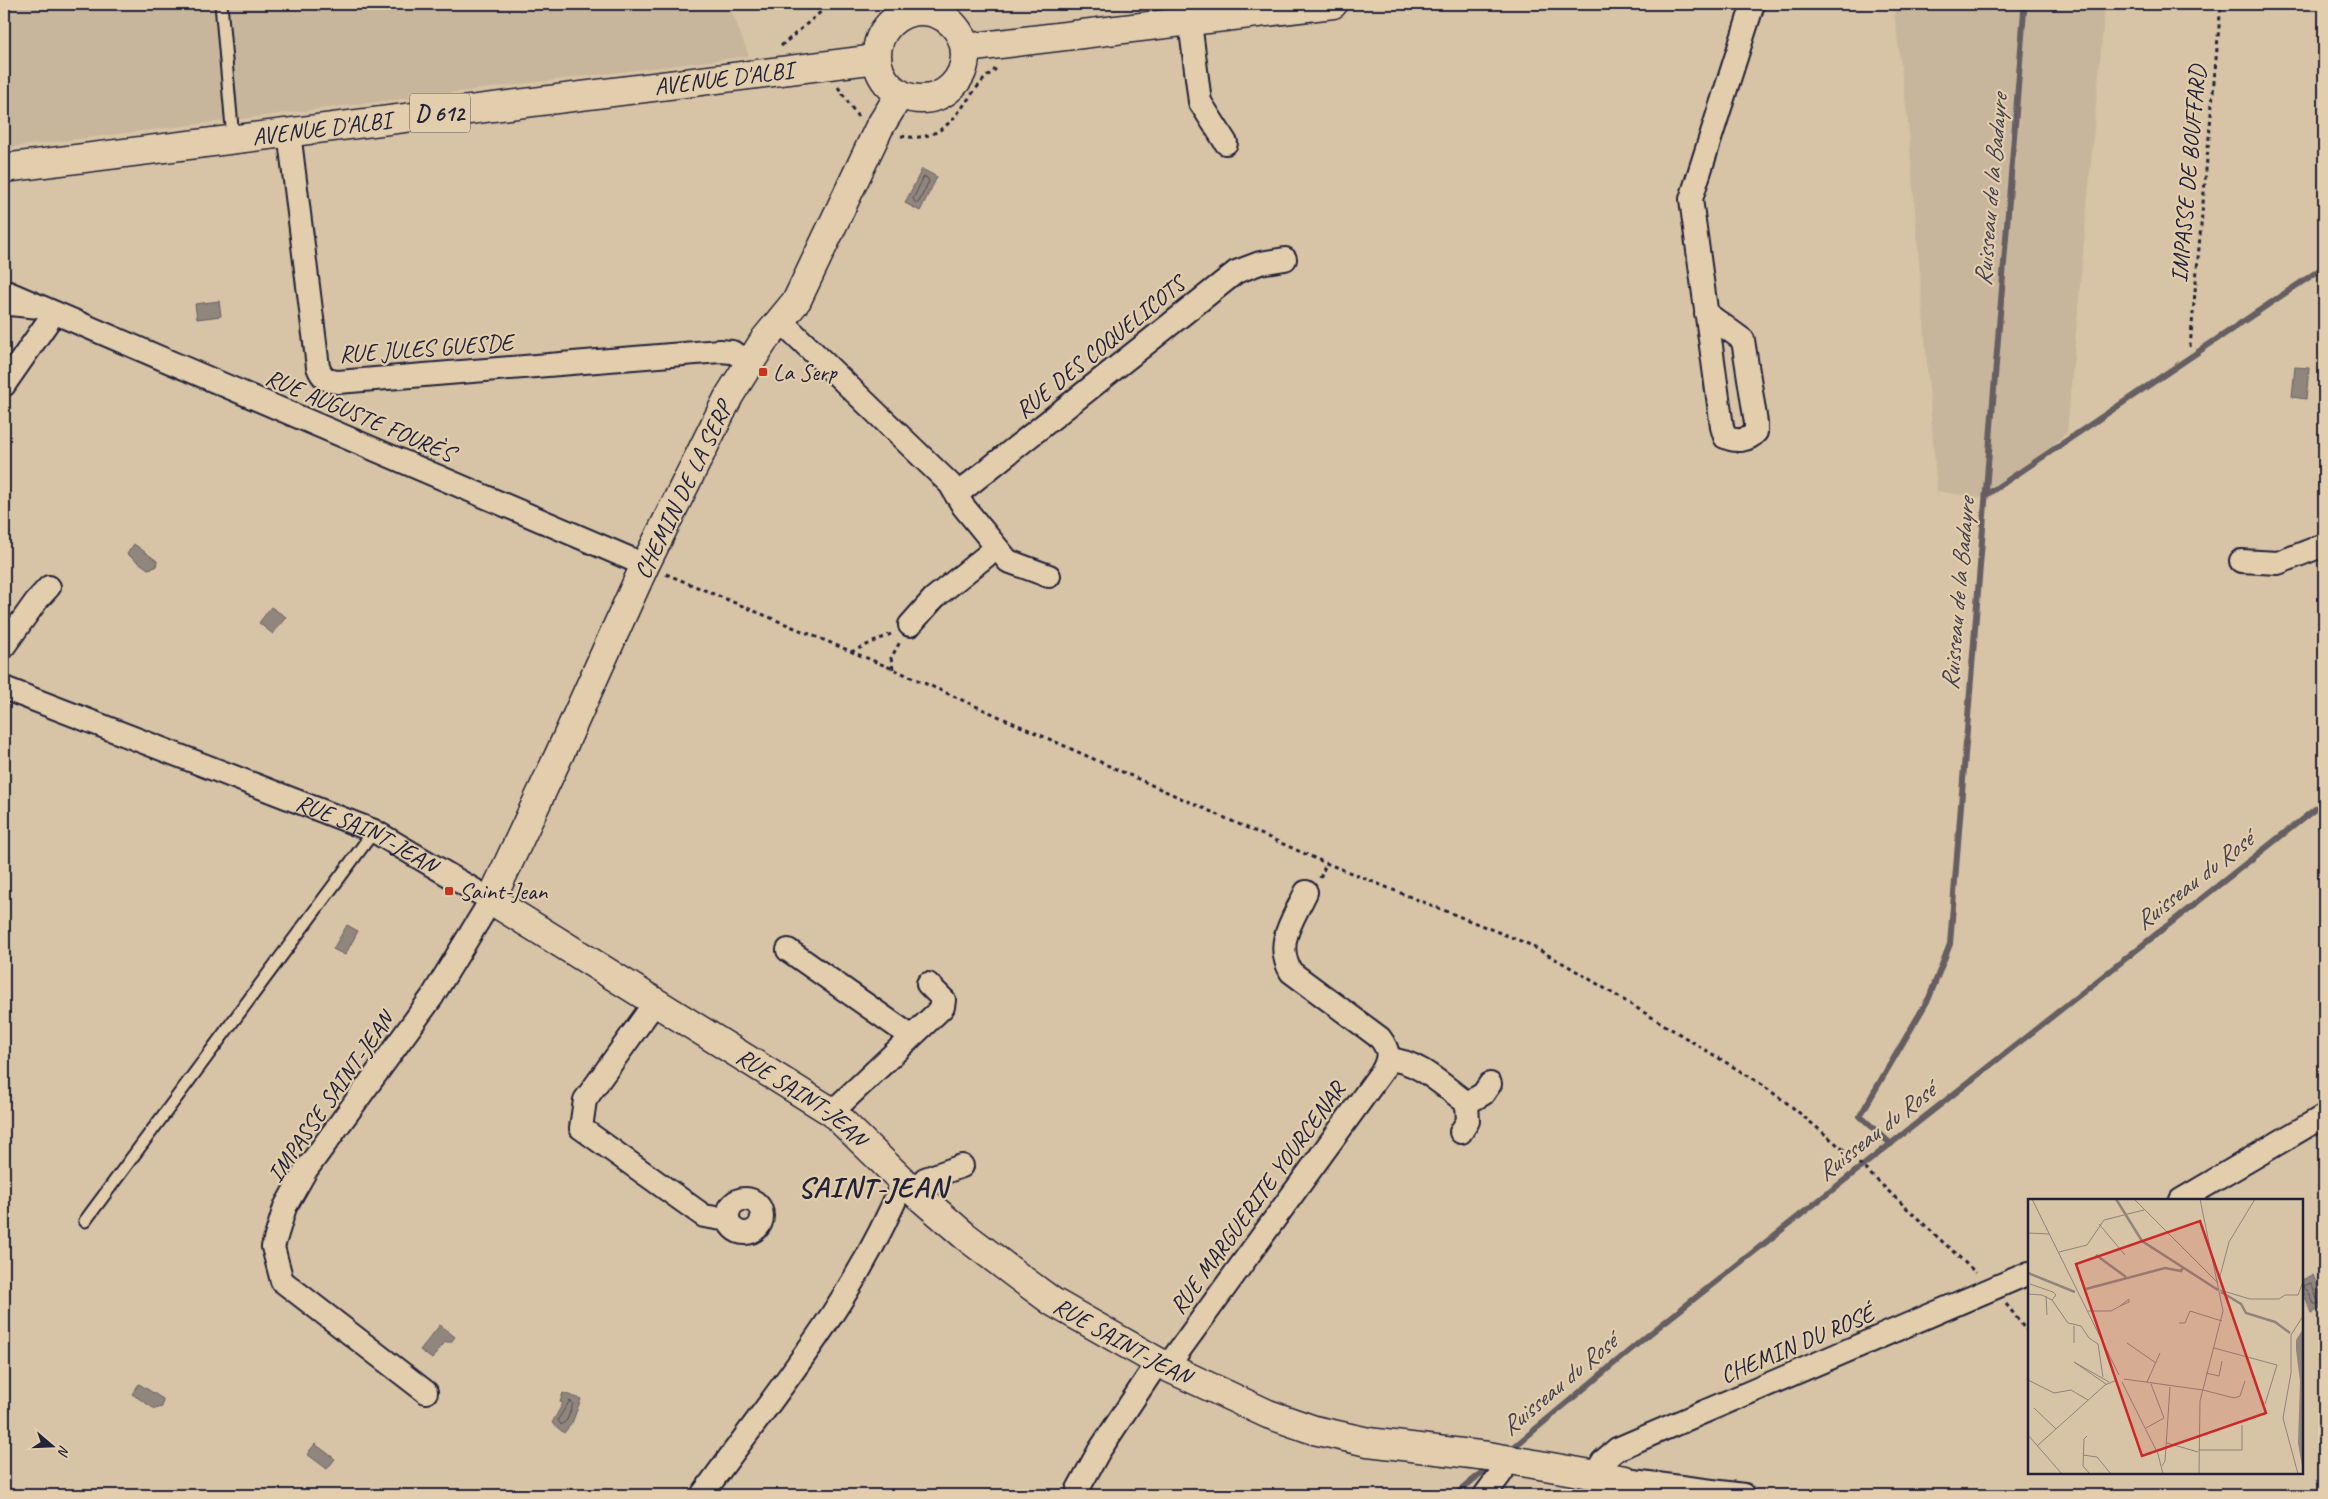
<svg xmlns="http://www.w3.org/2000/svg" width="2328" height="1499" viewBox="0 0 2328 1499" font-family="Caveat,sans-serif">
	<rect width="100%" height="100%" fill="#d7c3a5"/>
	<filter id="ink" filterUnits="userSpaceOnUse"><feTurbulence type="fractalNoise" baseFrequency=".02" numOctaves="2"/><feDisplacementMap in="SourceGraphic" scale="10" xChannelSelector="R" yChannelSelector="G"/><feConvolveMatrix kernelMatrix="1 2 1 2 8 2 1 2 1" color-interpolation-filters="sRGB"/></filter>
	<g filter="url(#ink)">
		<!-- built -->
		<g fill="#c8b69c">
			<path d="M 4,4 L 729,4 L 749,56 L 4,148 Z"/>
			<path d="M 1893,4 L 2105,4 L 2067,433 L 1989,499 L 1937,491 L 1908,122 Z"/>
		</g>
		<!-- water -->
		<g fill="#91867d" stroke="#655e63">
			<path d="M 922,169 L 937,177 L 920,211 L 905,203 Z"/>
			<path d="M 219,301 L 221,316 L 197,319 L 195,304 Z"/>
			<path d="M 2295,367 L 2309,368 L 2306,399 L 2292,397 Z"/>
			<path d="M 134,544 L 157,561 L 156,567 L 148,569 L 127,554 Z"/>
			<path d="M 271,607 L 286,617 L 273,634 L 259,623 Z"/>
			<path d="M 347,925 L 358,931 L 345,955 L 333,949 Z"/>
			<path d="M 2313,1275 L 2324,1302 L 2324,1307 L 2311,1313 L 2302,1288 L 2302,1280 Z"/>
			<path d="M 440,1325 L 455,1337 L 451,1342 L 445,1342 L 432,1359 L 420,1350 Z"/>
			<path d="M 139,1384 L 163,1399 L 162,1407 L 155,1409 L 132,1394 Z"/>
			<path d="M 563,1393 L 581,1399 L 572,1423 L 564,1433 L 552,1423 L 563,1403 L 560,1402 Z"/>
			<path d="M 315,1444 L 335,1459 L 327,1469 L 307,1454 Z"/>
		</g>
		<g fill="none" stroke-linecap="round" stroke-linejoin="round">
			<!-- shore -->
			<g stroke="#4e4a55" stroke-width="1">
				<path d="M 926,177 L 929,181 L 919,202 L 916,203 L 913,199 L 923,178 Z"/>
				<path d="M 2302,1284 L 2303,1286 L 2311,1283 L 2319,1304 L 2314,1304 L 2308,1291 L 2303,1287 L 2302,1288"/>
				<path d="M 570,1401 L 573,1404 L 567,1420 L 561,1425 L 558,1420 Z"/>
			</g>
			<!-- stream -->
			<g stroke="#655e63" stroke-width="6">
				<path d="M 1986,495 L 2324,267"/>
				<path d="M 1891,1144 L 1860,1116 L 1929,998 L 1950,944 L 2024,11"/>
				<path d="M 1508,1452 L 1647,1336 L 2324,802"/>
				<path d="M 1455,1495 L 1492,1464"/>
			</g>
			<defs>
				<g id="lane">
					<path d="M 221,4 L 233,139"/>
					<path d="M 4,309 L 34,312"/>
					<path d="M 85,1221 L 374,831"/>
				</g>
				<g id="street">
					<path d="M 1190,22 L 1200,102 L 1226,143"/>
					<path d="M 289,132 L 318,367 C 322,378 327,381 338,382 L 720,351 L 732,352 L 750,361"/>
					<path d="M 4,291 L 645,565"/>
					<path d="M 1706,313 L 1743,340 L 1756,423 L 1756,432 C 1748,441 1736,442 1725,437 L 1722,427 L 1691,199 L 1753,4"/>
					<path d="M 781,321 L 950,484 L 963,506 L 1008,561 L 1049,576"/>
					<path d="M 4,385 L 54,313"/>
					<path d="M 956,495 L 1236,272 L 1260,263 L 1285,259"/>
					<path d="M 2241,561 L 2278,563 L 2324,545"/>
					<path d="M 910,625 L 934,598 L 996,548"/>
					<path d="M 4,646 L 37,600 L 49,587"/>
					<path id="s1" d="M 4,688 L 374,831 L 491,900 L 432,997 L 306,1170 L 285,1207 L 273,1247 L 282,1281 L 426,1392"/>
					<path d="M 788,950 L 902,1030 L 910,1038"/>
					<path d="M 656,1001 L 585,1100 L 581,1128 L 704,1216 L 728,1220"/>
					<path d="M 1388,1059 C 1419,1061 1443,1086 1467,1103"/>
					<path d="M 832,1112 L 943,1007 L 944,1000 L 928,984"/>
					<path d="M 1461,1132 L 1468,1121 L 1467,1103 L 1483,1094 L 1490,1084"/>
					<path d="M 913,1191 L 925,1179 L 962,1166"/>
					<circle cx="745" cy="1216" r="17"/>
					<path d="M 2181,1200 L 2324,1116"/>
					<path d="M 1167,1367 L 1383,1070 C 1390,1056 1389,1050 1380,1038 L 1291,972 C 1274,943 1293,920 1306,892"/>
					<path d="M 1595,1475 L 1603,1461 L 1617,1449 L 2029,1273"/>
					<path d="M 1625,1480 L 1744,1495"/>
					<path d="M 1078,1489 L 1099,1451 L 1158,1362"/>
					<path d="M 702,1495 C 774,1395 857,1297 903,1181"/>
					<path d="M 1485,1495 L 1502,1472 L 1505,1459"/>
				</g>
				<g id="secondary">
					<path d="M 919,4 L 920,10"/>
					<path id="s2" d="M 900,94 L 879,128 L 797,300 L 765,339 L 729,396 L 645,565 L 559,755 L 491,900 L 832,1112 L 913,1191 L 965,1236 L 1019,1277 L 1053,1302 L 1167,1367 L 1268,1414 L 1314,1430 L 1368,1442 L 1488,1456 L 1625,1480 L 1624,1488 L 1627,1495"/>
				</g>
				<g id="primary">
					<circle cx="921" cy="55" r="44"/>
					<path d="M 966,48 L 1333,4"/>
					<path id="s3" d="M 4,168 L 877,59"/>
				</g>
			</defs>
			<!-- lane casing -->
			<use href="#lane" stroke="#22223b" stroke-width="15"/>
			<!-- street casing -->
			<use href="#street" stroke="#22223b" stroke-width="26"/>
			<!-- secondary casing -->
			<use href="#secondary" stroke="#22223b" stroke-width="31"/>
			<!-- primary casing -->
			<use href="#primary" stroke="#22223b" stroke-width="31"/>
			<!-- path -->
			<g stroke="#22223b" stroke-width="3" stroke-dasharray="4 4" stroke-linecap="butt">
				<path d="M 781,46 L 830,4"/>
				<path d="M 838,87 L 858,117"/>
				<path d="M 901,136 C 956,146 962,92 996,69"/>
				<path d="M 2190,347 L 2221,4"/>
				<path d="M 666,574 L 893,669 L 1321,861 L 1528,944 L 1568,966 L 1758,1082 L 1791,1106 L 1851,1156 L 1976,1273"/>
				<path d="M 851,652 L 891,634"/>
				<path d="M 893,669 L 891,658 L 900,642"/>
				<path d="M 1320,878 L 1326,864"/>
				<path d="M 2006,1304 L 2029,1333"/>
			</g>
			<!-- lane -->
			<use href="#lane" stroke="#e2cdac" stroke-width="11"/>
			<!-- street -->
			<use href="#street" stroke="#e2cdac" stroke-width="22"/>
			<!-- secondary -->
			<use href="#secondary" stroke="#e2cdac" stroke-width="28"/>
			<!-- primary -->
			<use href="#primary" stroke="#e2cdac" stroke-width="28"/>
		</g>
	</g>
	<!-- markers -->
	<g fill="#c8321e" stroke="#e2cdac" stroke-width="2">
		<rect x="758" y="367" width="10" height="10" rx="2.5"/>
		<rect x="444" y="886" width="10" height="10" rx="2.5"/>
	</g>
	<g text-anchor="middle" stroke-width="4.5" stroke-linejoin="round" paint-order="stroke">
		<!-- shield labels -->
		<rect fill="#e2cdac" stroke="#5c555d" stroke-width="1" x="410" y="93.5" width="60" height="39" rx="4"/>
		<g font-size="22" font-weight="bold" fill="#22223b">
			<text x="440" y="121">D 612</text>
		</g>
		<!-- street labels -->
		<g font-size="24" fill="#22223b" stroke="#e2cdac">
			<text dy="8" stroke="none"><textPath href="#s3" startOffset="725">AVENUE D'ALBI</textPath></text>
			<text dy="8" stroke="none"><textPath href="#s3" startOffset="320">AVENUE D'ALBI</textPath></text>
			<text transform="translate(2188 174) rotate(-85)" y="8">IMPASSE DE BOUFFARD</text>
			<text transform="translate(1100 347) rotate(-39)" y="8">RUE DES COQUELICOTS</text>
			<text transform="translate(426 348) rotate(-4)" y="8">RUE JULES GUESDE</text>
			<text transform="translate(360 415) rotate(23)" y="8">RUE AUGUSTE FOURÈS</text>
			<text transform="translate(683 490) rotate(-64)" y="8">CHEMIN DE LA SERP</text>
			<text dy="8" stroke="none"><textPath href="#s1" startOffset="391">RUE SAINT-JEAN</textPath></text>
			<text transform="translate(330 1097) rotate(-55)" y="8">IMPASSE SAINT-JEAN</text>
			<text dy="8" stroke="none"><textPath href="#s2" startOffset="1274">RUE SAINT-JEAN</textPath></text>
			<text transform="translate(1257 1198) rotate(-54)" y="8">RUE MARGUERITE YOURCENAR</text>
			<text dy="8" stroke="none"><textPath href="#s2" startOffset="1679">RUE SAINT-JEAN</textPath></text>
			<text transform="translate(1797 1344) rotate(-23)" y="8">CHEMIN DU ROSÉ</text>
		</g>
		<!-- poi labels -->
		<g font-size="24" fill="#22223b" stroke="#e2cdac" text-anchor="start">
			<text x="773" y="380">La Serp</text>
			<text x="459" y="899">Saint-Jean</text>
		</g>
		<!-- water labels -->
		<g font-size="25" font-style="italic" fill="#43404f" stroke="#e2cdac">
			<text transform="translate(1990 190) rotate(-85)" y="9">Ruisseau de la Badayre</text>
			<text transform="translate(1957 594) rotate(-85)" y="9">Ruisseau de la Badayre</text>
			<text transform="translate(2193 880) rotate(-38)" y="9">Ruisseau du Rosé</text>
			<text transform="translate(1875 1131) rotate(-38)" y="9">Ruisseau du Rosé</text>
			<text transform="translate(1558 1384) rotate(-40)" y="9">Ruisseau du Rosé</text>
		</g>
		<!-- district labels -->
		<g font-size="29" font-weight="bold" letter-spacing="1" fill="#22223b" stroke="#e2cdac">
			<text x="873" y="1197">SAINT-JEAN</text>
		</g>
	</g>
	<!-- overview -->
	<g transform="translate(2028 1199)">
		<rect width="275" height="275" fill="#d7c3a5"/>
		<path d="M 275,130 L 275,273 L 270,244 L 272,182 L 268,151 L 268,141 Z" fill="#91867d"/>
		<path fill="none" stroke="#91867d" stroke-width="2.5" d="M 88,0 L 114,42 L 190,91M 68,56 L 98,78M 0,74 L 47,93M 58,90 L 137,69 L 153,72 L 155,69M 193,93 L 213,105 L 218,114 L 247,123 L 262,134"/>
		<path fill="none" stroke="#8f837b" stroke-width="1" d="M 4,0 L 91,176M 106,0 L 190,84M 71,25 L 97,56M 0,34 L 21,35M 31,53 L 59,46 L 76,21 L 116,11M 191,81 L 201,43 L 227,0M 2,85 L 25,93 L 28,96 L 24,101M 192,91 L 222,100 L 251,100 L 257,96 L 270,96 L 275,83M 0,95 L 14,96 L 24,101 L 40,124 L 53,127 L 61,139 L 70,145 L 75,178M 18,97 L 19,116M 60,112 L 83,112 L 92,107 L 101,103 L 101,100 L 92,107M 151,124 L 157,124 L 162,112 L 194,122M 46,144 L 46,127M 99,144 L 128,164M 186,149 L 249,166 L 237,205M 178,174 L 191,177 L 194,162M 96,180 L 175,191 L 206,199 L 212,197 L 217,182M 0,181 L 26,194 L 43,191 L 60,201M 94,183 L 130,255 L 135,275M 119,183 L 132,154M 78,185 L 46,163 L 81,183M 6,209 L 28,230M 118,229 L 136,219 L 123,185M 0,236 L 34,275M 59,237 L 56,240 L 55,267 L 62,275M 139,244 L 170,253M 9,247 L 77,186 L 89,181M 170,251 L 214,251 L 214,226M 55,256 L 69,258 L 83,275M 134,267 L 137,262 L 142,188M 171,275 L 172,202 L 195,112 L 172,0M 270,275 L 255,219 L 263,174 L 263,136 L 275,117"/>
		<path fill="#cd2829" fill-opacity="0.15" stroke="#cd2829" stroke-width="2.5" d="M 172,22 L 238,214 L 114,257 L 48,65 Z"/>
		<rect width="275" height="275" fill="none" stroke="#22223b" stroke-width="2.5"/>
	</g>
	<!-- margin -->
	<rect width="2328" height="1499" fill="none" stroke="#e2cdac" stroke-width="20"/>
	<rect x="10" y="10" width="2308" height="1479" fill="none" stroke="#22223b" stroke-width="2" filter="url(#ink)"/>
	<!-- north arrow -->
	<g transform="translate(52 1446) rotate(109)" stroke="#e2cdac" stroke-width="4" paint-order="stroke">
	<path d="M0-4L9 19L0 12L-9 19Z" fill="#22223b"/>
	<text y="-8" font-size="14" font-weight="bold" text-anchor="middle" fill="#22223b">N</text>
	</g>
</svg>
